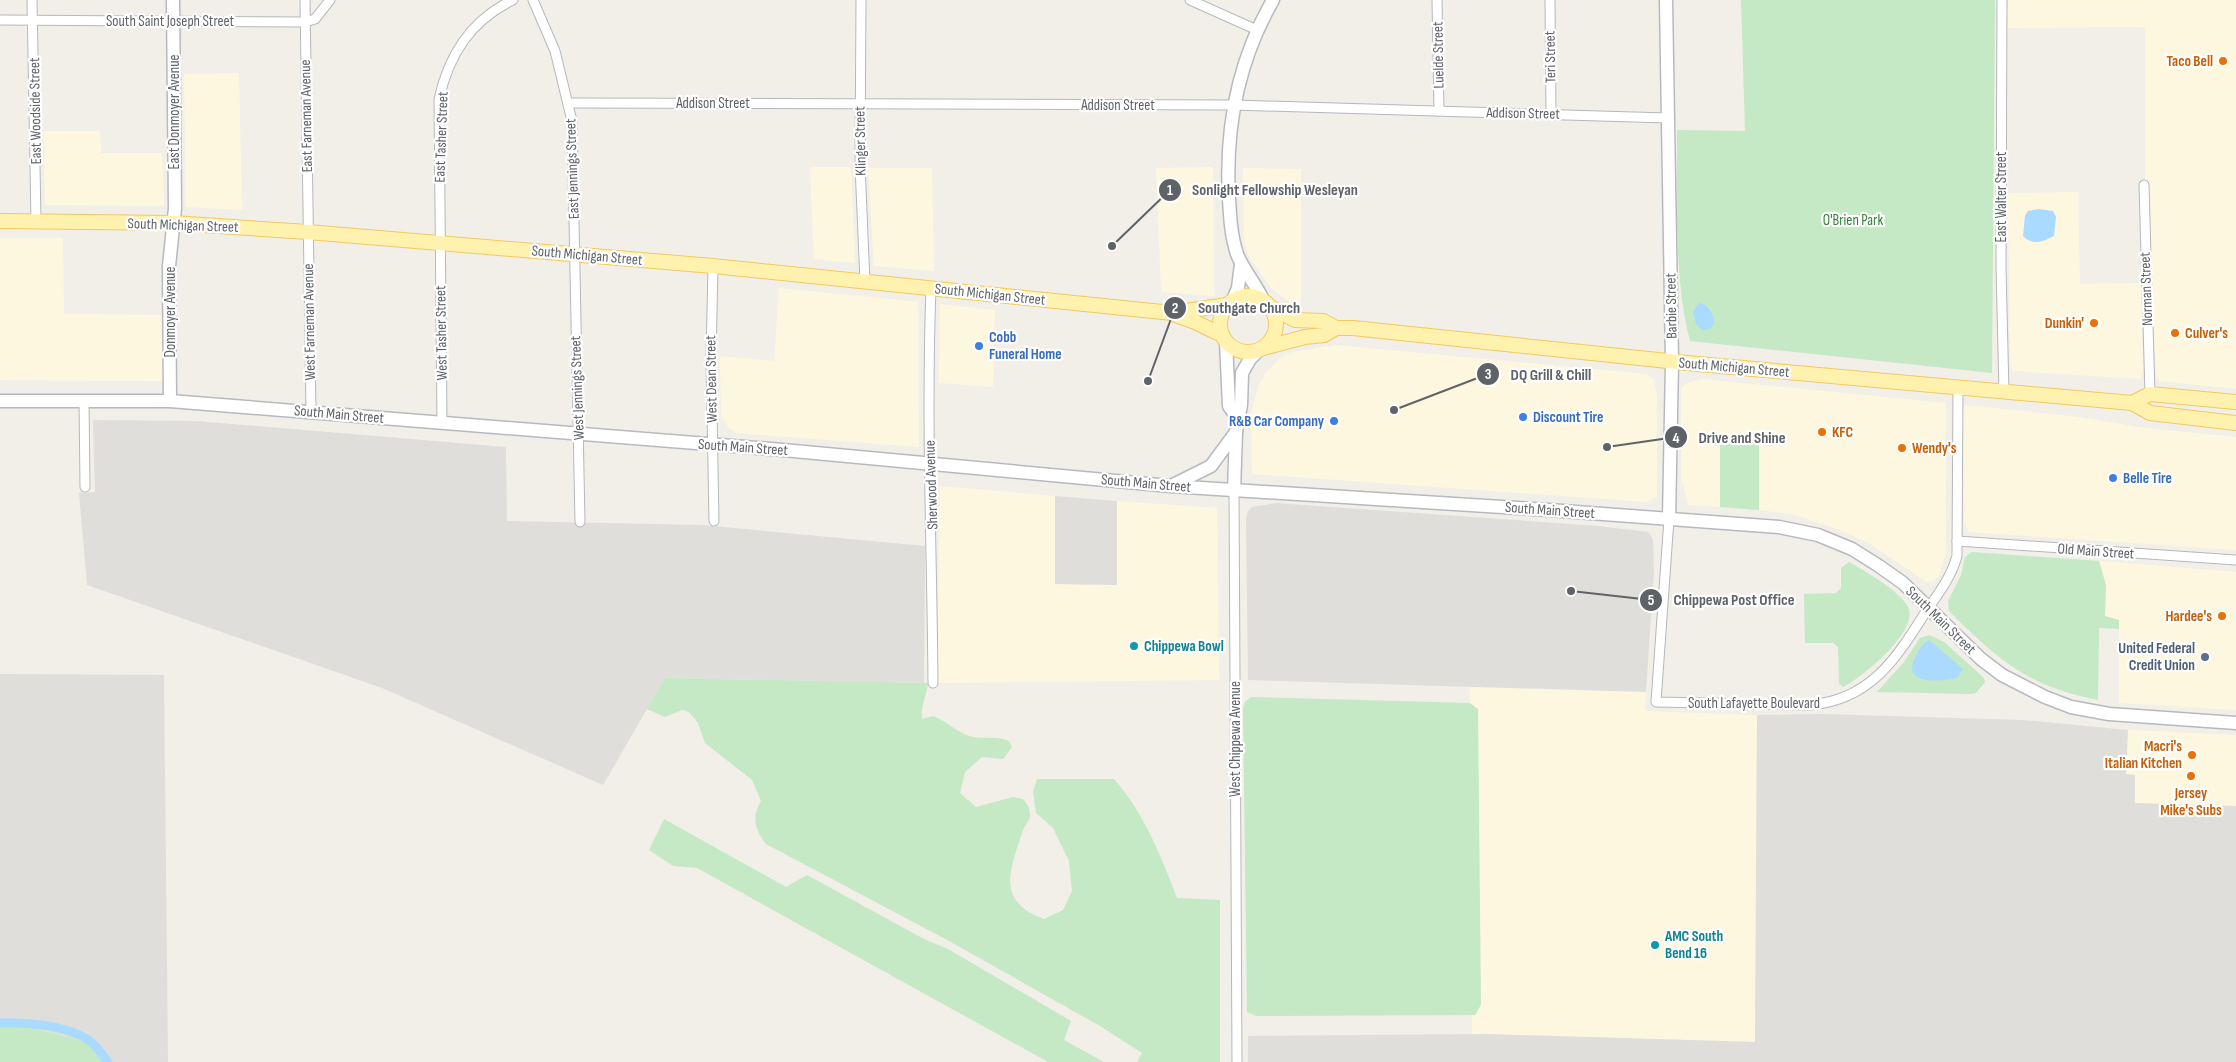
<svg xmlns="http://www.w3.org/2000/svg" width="2236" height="1062" viewBox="0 0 2236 1062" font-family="'Sofia Sans Condensed',sans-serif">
	<rect width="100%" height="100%" fill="#f1efe8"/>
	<!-- commercial -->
	<g fill="#fef7e0">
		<path d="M 2008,0 L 2236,0 L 2236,389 L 2158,381 L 2156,375 L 2151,283 L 2150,185 L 2145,184 L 2145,27 L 2007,28 Z"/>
		<path d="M 239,73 L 242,210 L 186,207 L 184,74 Z"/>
		<path d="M 44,131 L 100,131 L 101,153 L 162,153 L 164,206 L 45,205 Z"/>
		<path d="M 810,167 L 851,167 L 855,263 L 814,259 Z"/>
		<path d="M 1213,167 L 1214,296 L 1161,292 L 1156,168 Z"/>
		<path d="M 868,168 L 932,168 L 934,271 L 874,266 Z"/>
		<path d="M 1243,168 L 1301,169 L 1301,304 L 1291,303 L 1272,289 L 1249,257 L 1244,242 Z"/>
		<path d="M 2078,192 L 2080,284 L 2141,283 L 2143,373 L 2140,379 L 2013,371 L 2010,366 L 2008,193 Z"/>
		<path d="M 0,238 L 63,238 L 64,314 L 163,315 L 163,381 L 0,380 Z"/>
		<path d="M 779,288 L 918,302 L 919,447 L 736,433 L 728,428 L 721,415 L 720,356 L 774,361 Z"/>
		<path d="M 940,304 L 995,310 L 993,387 L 939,383 Z"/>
		<path d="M 1335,345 L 1647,374 L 1653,379 L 1657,395 L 1657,497 L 1647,502 L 1252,474 L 1251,415 L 1258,386 L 1266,373 L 1281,357 L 1292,352 Z"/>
		<path d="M 1702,379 L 1946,403 L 1946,552 L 1939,576 L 1933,581 L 1926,582 L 1869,543 L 1837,529 L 1796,515 L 1759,510 L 1759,445 L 1720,441 L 1720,507 L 1688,505 L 1681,476 L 1681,393 L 1682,387 L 1687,383 Z"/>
		<path d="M 1965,405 L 2080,417 L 2145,428 L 2236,437 L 2236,550 L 1969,532 L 1964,522 L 1963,409 Z"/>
		<path d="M 940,486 L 1055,496 L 1055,584 L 1117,585 L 1117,501 L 1217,508 L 1219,680 L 937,683 Z"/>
		<path d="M 2099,561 L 2236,572 L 2236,710 L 2119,703 L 2119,621 L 2105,616 L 2106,585 Z"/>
		<path d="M 1470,687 L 1646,692 L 1645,711 L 1757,715 L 1755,1042 L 1472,1034 Z"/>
		<path d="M 2128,730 L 2236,735 L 2236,806 L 2135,803 L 2135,775 L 2126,774 Z"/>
	</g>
	<!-- industrial -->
	<g fill="#e0deda">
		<path d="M 93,420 L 196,421 L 506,447 L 507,521 L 702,525 L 925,546 L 924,683 L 665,678 L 603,785 L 382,688 L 87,585 L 79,493 L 95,492 Z"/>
		<path d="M 1055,496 L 1117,501 L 1117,585 L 1055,584 Z"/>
		<path d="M 1276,503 L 1598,526 L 1649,532 L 1653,540 L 1654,571 L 1646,692 L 1248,680 L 1246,518 L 1248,511 L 1252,507 Z"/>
		<path d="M 0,674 L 164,675 L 168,1062 L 105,1062 L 88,1042 L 0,1020 Z"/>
		<path d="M 1822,714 L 2023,720 L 2128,730 L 2126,774 L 2135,775 L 2135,803 L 2236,806 L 2236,1062 L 1248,1062 L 1248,1036 L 1488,1034 L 1755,1042 L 1757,715 Z"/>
	</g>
	<!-- green -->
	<g fill="#c5e8c5">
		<path d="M 1741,0 L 1995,0 L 1992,373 L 1690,341 C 1673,274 1678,200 1677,130 L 1745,131 Z"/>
		<path d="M 1720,441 L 1759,444 L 1759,510 L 1720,507 Z"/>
		<path d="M 1972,552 L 2099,561 L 2106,585 L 2105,616 L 2119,620 L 2119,629 L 2099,628 L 2098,700 C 2029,687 1998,660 1949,611 L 1948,601 L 1961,575 L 1965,557 Z"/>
		<path d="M 1849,562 C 1866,572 1899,590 1908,607 C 1920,630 1862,678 1843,687 L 1839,683 L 1838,647 L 1833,643 L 1805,643 L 1804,594 L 1836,593 L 1841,588 L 1841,568 Z"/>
		<path d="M 1929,635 L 1944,642 L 1984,678 L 1985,682 L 1976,693 L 1971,694 L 1877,692 L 1904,662 L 1920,638 Z"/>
		<path d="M 665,678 L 928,683 C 927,696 920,706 922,719 L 933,716 C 947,721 958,734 973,737 C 985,739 998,736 1009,741 L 1012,747 L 1003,759 L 982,757 L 965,772 L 960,793 L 976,807 L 1013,797 L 1023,799 C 1027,804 1031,810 1030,817 C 1029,821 1024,826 1023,830 C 1010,870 995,901 1044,919 L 1063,910 L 1072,891 L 1069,861 L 1053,828 L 1036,813 L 1033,792 L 1037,779 L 1114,779 C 1144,813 1161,856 1177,898 L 1220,900 L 1220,1062 L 1137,1062 L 1142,1053 L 1100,1026 L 949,941 L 766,844 C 755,830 751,817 761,801 L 752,780 L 705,743 L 698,723 L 689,712 L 682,710 L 665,717 L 647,709 Z"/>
		<path d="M 1251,697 L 1470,703 L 1478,709 L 1481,1005 L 1475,1015 L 1256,1016 L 1247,1012 L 1243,708 L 1245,702 Z"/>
		<path d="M 664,819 L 786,887 L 807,875 L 924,939 L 948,949 L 1071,1021 L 1064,1040 L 1104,1062 L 1048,1062 L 697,868 L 673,866 L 649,850 Z"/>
		<path d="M 0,1020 L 88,1042 L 105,1062 L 0,1062 Z"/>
	</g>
	<!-- water -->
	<g fill="#aadaff">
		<path d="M 2039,209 L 2053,211 L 2056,217 L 2054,236 C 2042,242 2033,246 2023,236 L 2025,216 L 2028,211 Z"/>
		<path d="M 1699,303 C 1709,305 1714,314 1714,324 L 1710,329 L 1702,330 L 1696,324 L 1693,312 Z"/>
		<path d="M 1929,640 L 1963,669 L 1957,678 C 1938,682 1898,685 1917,654 C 1920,648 1923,643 1929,640 Z"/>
	</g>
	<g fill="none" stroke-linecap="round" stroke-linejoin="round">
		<!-- canal -->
		<path stroke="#aadaff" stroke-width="9" d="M 0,1023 C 27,1022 64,1025 87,1039 C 95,1043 102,1055 108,1062"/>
		<defs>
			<g id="street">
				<path d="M 32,0 L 36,221"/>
				<path d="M 305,0 L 311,412"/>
				<path d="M 533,0 L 555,51 L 572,121 L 580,522"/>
				<path d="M 861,0 L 860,165 L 865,282"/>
				<path d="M 1190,0 L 1257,30"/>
				<path d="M 1437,0 L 1439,111"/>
				<path d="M 1550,0 L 1551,113"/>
				<path d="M 2002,0 L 2001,267 L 2004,393"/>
				<path d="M 0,20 L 305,22 L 315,19 L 330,0"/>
				<path d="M 569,103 L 1234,105 L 1667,118"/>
				<path d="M 2144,185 L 2150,394"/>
				<path d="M 713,266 L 711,358 L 714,521"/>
				<path d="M 931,288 C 926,419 932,551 933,683"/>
				<path d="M 84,400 L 85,487"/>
				<path d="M 442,423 L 439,99 C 449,54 471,20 513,0"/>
				<path d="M 1234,491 L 1237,1062"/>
				<path d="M 1669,519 L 1656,702 L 1810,705 C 1870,700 1896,659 1925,613 C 1938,594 1951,578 1957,556 L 1958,389"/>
				<path d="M 1957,541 L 2236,560"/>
			</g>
			<g id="secondary">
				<path d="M 1666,0 L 1672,362 L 1669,519"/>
				<path d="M 1233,300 L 1238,288 L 1241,264"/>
				<path d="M 1263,300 C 1256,284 1243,270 1237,254 C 1231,236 1230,217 1229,198 C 1225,128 1238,61 1273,0"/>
				<path d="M 1226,342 L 1229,406 L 1237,417"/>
				<path d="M 0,401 L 170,401 L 783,450 L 1170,486 L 1549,510 L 1779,527 L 1818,535 L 1852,549 L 1879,566 L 1903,583 L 1981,659 L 2002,675 L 2045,697 L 2071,707 L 2109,714 L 2236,723"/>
				<path d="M 170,401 L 169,266 L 175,208 L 173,0"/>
				<path d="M 1173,485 L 1211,466 L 1236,432"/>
				<path d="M 1234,491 L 1236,432 L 1241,405 L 1242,373 L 1250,359 L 1257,352"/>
			</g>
			<g id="primary">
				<path d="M 0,221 L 173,223 L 308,232 L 713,266 L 1172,313 L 1227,305"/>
				<circle cx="1248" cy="324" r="28"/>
				<path d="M 1272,308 L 1295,320 L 1323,321 L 1336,328"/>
				<path d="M 1175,315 L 1195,322 L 1222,335"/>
				<path d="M 1263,348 L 1305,337 L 1324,335 L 1336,328 L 1353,328 L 1687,363 L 2132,403 L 2150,413 L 2236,423"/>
				<path d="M 2132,403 L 2150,394 L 2236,402"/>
			</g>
		</defs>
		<!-- street casing -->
		<use href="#street" stroke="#b5b8bc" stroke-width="11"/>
		<!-- secondary casing -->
		<use href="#secondary" stroke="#b6babf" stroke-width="15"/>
		<!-- primary casing -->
		<use href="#primary" stroke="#f2c960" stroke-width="16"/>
		<!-- street -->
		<use href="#street" stroke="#fff" stroke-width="9"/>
		<!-- secondary -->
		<use href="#secondary" stroke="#fff" stroke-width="12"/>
		<!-- primary -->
		<use href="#primary" stroke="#fff2af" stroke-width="14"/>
	</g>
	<!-- markers -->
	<g fill="#e8710a" stroke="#fff" stroke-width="2">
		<circle cx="2223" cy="61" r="5"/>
		<circle cx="2094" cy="323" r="5"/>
		<circle cx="2175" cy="333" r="5"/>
		<circle cx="1822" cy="432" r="5"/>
		<circle cx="1902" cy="448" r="5"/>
		<circle cx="2222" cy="616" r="5"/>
		<circle cx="2192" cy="755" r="5"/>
		<circle cx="2191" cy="776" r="5"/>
	</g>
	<g fill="#3f7fe0" stroke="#fff" stroke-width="2">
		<circle cx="979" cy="346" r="5"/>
		<circle cx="1523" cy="417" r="5"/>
		<circle cx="1334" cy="421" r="5"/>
		<circle cx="2113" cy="478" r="5"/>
	</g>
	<g fill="#0f9aa8" stroke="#fff" stroke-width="2">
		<circle cx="1134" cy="646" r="5"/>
		<circle cx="1655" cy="945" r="5"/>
	</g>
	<circle fill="#5c6f8a" stroke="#fff" stroke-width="2" cx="2205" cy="657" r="5"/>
	<g text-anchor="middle" stroke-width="4.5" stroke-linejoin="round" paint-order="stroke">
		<!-- street labels -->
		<g font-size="15" fill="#5f6368" stroke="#fff">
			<text x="170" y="26">South Saint Joseph Street</text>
			<text transform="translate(1438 55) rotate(-91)" y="5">Luelde Street</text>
			<text transform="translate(1550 57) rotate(-91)" y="5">Teri Street</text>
			<text x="713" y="108">Addison Street</text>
			<text x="1118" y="110">Addison Street</text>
			<text transform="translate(35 111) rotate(-91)" y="5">East Woodside Street</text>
			<text transform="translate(174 112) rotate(-90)" y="5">East Donmoyer Avenue</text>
			<text transform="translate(1523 113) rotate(1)" y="5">Addison Street</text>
			<text transform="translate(306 116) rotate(-91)" y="5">East Farneman Avenue</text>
			<text transform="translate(441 137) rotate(-88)" y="5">East Tasher Street</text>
			<text transform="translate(860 141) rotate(-91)" y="5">Klinger Street</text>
			<text transform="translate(572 169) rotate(-92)" y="5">East Jennings Street</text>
			<text transform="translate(2001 197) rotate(-90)" y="5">East Walter Street</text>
			<text transform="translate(183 225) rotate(2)" y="5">South Michigan Street</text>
			<text transform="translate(587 255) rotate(5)" y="5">South Michigan Street</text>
			<text transform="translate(2146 289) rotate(-92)" y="5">Norman Street</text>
			<text transform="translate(990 294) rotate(6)" y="5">South Michigan Street</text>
			<text transform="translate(1671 306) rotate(-91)" y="5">Barbie Street</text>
			<text transform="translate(170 312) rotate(-90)" y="5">Donmoyer Avenue</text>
			<text transform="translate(309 322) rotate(-91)" y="5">West Farneman Avenue</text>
			<text transform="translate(441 333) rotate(-91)" y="5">West Tasher Street</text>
			<text transform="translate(1734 367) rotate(5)" y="5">South Michigan Street</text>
			<text transform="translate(711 379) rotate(-91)" y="5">West Dean Street</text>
			<text transform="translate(577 388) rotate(-92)" y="5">West Jennings Street</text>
			<text transform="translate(339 414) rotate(5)" y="5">South Main Street</text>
			<text transform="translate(743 447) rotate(4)" y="5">South Main Street</text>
			<text transform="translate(1146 483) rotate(5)" y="5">South Main Street</text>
			<text transform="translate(931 485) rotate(-92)" y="5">Sherwood Avenue</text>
			<text transform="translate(1550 510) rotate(4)" y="5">South Main Street</text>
			<text transform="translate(2096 551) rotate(4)" y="5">Old Main Street</text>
			<text transform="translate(1941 620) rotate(44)" y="5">South Main Street</text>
			<text x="1754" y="708">South Lafayette Boulevard</text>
			<text transform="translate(1235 739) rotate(-90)" y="5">West Chippewa Avenue</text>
		</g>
		<!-- food labels -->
		<g font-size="15" font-weight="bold" fill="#c56008" stroke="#fff" text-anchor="end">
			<text x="2213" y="66">Taco Bell</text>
			<text x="2084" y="328">Dunkin'</text>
			<text x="2185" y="338" text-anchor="start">Culver's</text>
			<text x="1832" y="437" text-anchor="start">KFC</text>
			<text x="1912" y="453" text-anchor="start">Wendy's</text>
			<text x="2212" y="621">Hardee's</text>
			<text x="2182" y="751">Macri's<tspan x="2182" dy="17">Italian Kitchen</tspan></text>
			<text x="2191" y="798" text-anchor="middle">Jersey<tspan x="2191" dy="17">Mike's Subs</tspan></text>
		</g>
		<!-- park labels -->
		<g font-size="15" fill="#348238" stroke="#fff">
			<text x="1853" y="225">O'Brien Park</text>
		</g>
		<!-- shop labels -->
		<g font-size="15" font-weight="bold" fill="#366cbe" stroke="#fff" text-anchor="start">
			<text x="989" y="342">Cobb<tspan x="989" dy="17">Funeral Home</tspan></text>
			<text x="1533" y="422">Discount Tire</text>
			<text x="1324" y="426" text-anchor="end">R&amp;B Car Company</text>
			<text x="2123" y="483">Belle Tire</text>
		</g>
		<!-- culture labels -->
		<g font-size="15" font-weight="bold" fill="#0d838f" stroke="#fff" text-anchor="start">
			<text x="1144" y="651">Chippewa Bowl</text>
			<text x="1665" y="941">AMC South<tspan x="1665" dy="17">Bend 16</tspan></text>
		</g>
		<!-- service labels -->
		<g font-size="15" font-weight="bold" fill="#4e5e75" stroke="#fff" text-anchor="end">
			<text x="2195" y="653">United Federal<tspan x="2195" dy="17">Credit Union</tspan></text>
		</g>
	</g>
	<!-- callouts -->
	<path fill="none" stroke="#5f6368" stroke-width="2" d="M1112 246L1170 190M1148 381L1175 308M1394 410L1488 374M1607 447L1676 437M1571 591L1651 600"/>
	<g fill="#5f6368" stroke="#fff" stroke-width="2">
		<circle cx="1112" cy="246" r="5"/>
		<circle cx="1148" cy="381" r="5"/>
		<circle cx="1394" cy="410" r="5"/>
		<circle cx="1607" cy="447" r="5"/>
		<circle cx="1571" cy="591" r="5"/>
		<circle cx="1170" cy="190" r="12"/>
		<circle cx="1175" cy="308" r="12"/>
		<circle cx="1488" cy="374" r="12"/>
		<circle cx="1676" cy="437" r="12"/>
		<circle cx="1651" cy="600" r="12"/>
	</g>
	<g font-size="15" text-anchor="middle" font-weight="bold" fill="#fff">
		<text x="1170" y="195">1</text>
		<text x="1175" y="313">2</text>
		<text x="1488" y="379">3</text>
		<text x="1676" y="443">4</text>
		<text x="1651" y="605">5</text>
	</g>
	<g font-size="16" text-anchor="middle" font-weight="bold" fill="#5f6368" stroke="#fff" stroke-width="4.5" stroke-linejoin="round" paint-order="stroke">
		<text x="1275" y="195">Sonlight Fellowship Wesleyan</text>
		<text x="1249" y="313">Southgate Church</text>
		<text x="1551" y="380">DQ Grill &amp; Chill</text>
		<text x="1742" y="443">Drive and Shine</text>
		<text x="1734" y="605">Chippewa Post Office</text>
	</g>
</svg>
